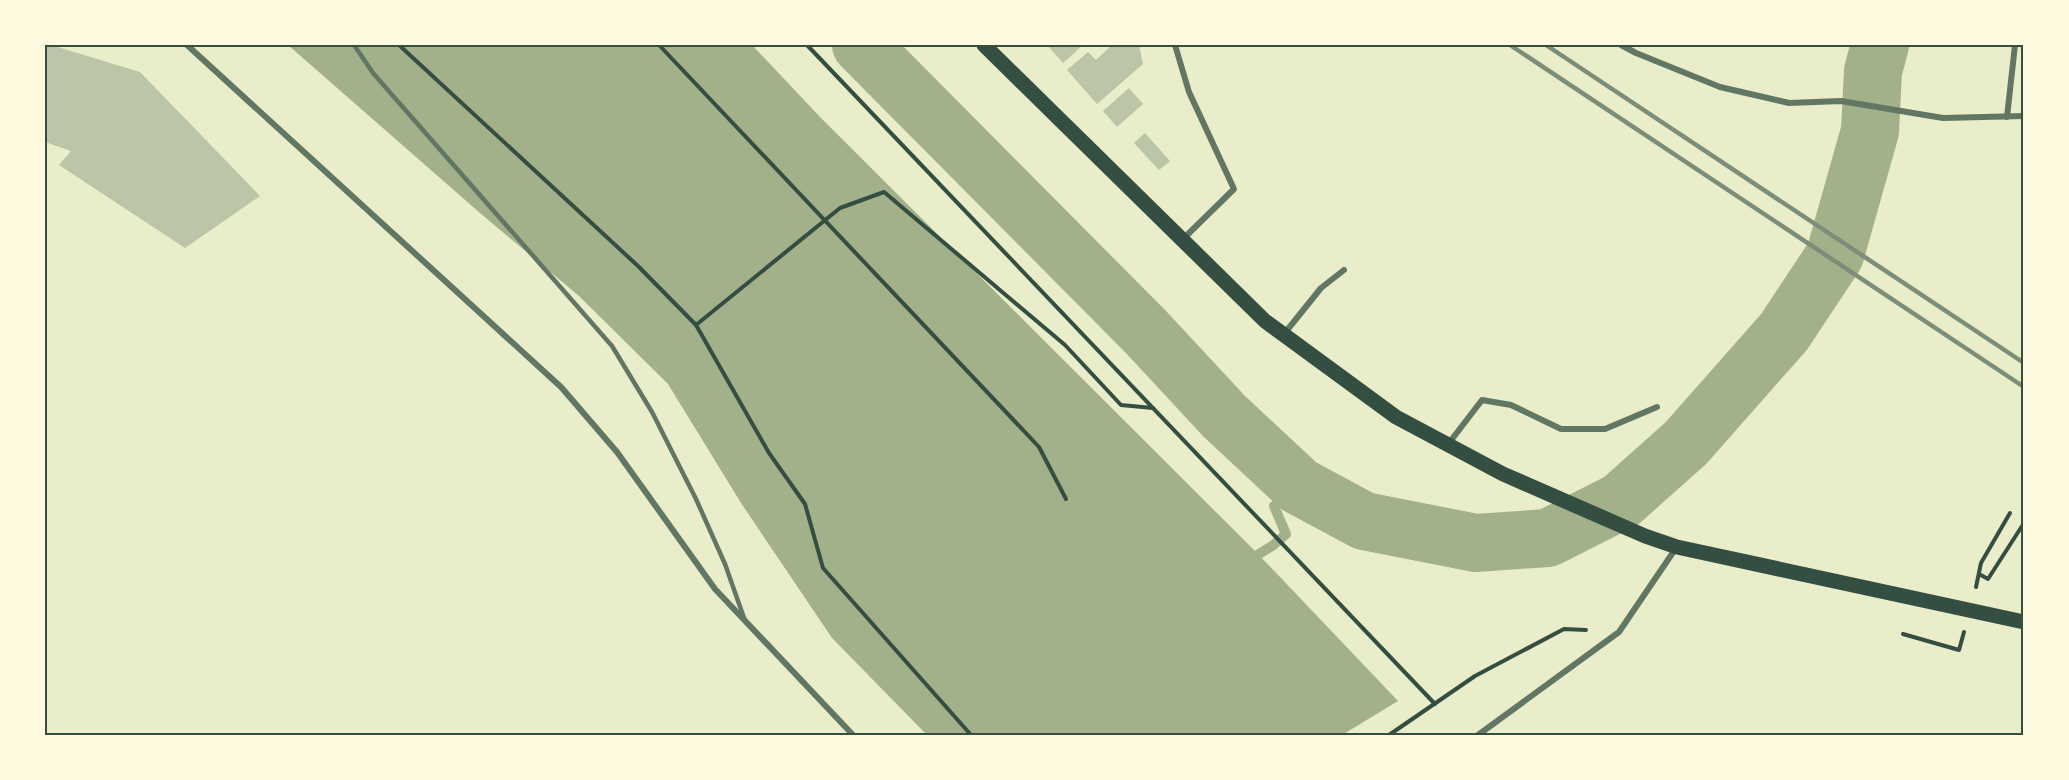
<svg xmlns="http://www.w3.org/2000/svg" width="2069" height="780" viewBox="0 0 2069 780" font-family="Karla,sans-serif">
	<rect width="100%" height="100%" fill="#e9edc9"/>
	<!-- water -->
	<path fill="#a3b18a" d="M 288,45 L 752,45 L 821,118 L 1258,554 L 1398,701 L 1342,735 L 927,735 L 832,638 L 741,503 L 668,384 L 579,296 L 480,213 Z"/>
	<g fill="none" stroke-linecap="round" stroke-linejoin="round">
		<!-- stream -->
		<path stroke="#a3b18a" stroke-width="10" d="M 1246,562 L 1272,546 L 1286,534 L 1274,506 L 1299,486"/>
		<!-- river -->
		<path stroke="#a3b18a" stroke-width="58" d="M 861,45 L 1146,332 L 1224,416 L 1299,486 L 1364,521 L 1476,543 L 1548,538 L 1621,501 L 1686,443 L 1784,332 L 1835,255 L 1870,131 L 1873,71 L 1880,45"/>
	</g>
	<!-- building -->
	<g fill="#bcc5a7">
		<path d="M 45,45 L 51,45 L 140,72 L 260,196 L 185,248 L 59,165 L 71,151 L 45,142 Z"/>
		<path d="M 1047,45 L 1083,45 L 1063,63 Z"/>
		<path d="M 1112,45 L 1139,45 L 1143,64 L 1097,104 L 1067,70 L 1088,52 L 1096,60 Z"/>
		<path d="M 1129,88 L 1143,104 L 1117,127 L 1103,111 Z"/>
		<path d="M 1145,133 L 1170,161 L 1159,170 L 1134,143 Z"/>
	</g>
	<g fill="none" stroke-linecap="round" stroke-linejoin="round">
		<!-- path -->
		<g stroke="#344e41" stroke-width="4">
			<path d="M 399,45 L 638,266 L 696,325 L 769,453 L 805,504 L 823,568 L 971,735"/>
			<path d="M 659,45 L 1039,447 L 1066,499"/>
			<path d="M 807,45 L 1435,704"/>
			<path d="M 696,325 L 840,208 L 884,192 L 1065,345 L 1121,405 L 1153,408"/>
			<path d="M 1979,574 L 1988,579 L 2024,523"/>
			<path d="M 1976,587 L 1981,563 L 2010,513"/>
			<path d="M 1903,634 L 1959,650 L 1964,632"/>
			<path d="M 1389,735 L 1475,676 L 1564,629 L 1586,630"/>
		</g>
		<!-- service -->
		<path stroke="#617663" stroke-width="4.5" d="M 354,45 L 373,73 L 612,346 L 652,412 L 696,499 L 725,564 L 744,618"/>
		<!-- minor -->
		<g stroke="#617663" stroke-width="6">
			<path d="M 187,45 L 561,387 L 617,452 L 715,589 L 853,735"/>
			<path d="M 1175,45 L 1189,92 L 1234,189 L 1183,239"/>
			<path d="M 1621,45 L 1636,53 L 1720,87 L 1789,103 L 1841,101 L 1943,118 L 2024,116"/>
			<path d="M 2007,117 L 2015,45"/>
			<path d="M 1284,334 L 1321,288 L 1344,270"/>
			<path d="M 1449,443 L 1482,400 L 1511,405 L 1561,429 L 1605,429 L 1657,407"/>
			<path d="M 1478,735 L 1619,632 L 1676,548"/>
		</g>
		<!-- primary -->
		<path stroke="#344e41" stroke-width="15" d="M 984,45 L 1265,321 L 1396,417 L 1503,474 L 1645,536 L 1677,547 L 2024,622"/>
		<!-- rail -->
		<g stroke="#7c8e77" stroke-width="4.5">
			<path d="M 1510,45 L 2024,387"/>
			<path d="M 1546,45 L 2024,363"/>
		</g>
	</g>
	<!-- border -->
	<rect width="2069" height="780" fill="none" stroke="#fefae0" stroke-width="93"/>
	<rect x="46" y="46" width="1976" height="688" fill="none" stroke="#344e41" stroke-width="2"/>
</svg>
